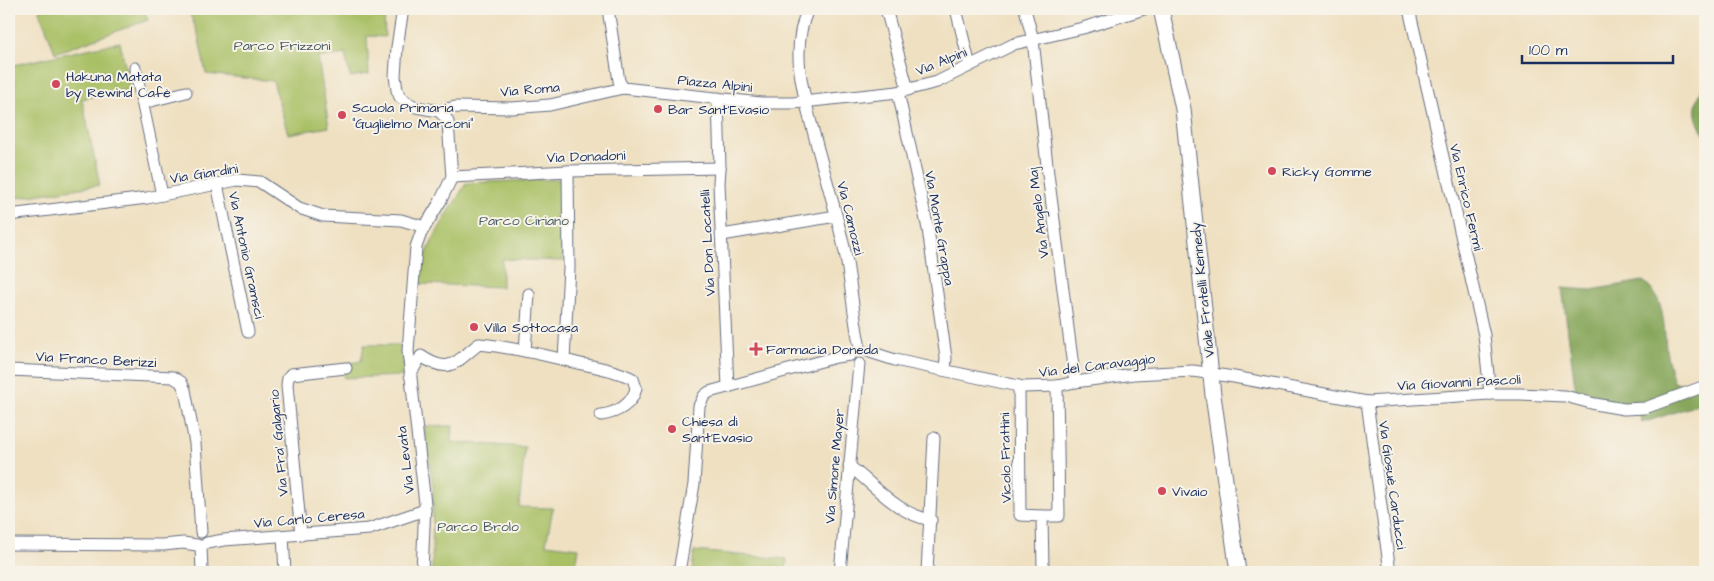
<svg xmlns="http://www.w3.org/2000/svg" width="1714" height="581" viewBox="0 0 1714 581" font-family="'Architects Daughter',sans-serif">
	<rect width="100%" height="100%" fill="#f7f3e8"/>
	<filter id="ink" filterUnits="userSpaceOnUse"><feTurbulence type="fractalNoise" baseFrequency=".02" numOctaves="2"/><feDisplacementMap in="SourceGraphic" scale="10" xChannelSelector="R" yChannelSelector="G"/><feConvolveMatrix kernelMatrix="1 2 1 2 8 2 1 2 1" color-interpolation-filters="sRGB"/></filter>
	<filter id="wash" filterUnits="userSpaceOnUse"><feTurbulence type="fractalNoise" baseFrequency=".0096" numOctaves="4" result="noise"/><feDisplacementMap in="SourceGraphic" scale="20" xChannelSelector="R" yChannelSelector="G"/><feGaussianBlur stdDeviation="1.12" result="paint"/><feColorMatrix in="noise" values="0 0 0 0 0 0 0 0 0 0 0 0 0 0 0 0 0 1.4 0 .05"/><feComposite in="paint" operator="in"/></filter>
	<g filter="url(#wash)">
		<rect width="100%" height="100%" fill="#efe0c1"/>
		<!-- green -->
		<g fill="#a9c065" stroke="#627862">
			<path d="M 39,9 L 144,9 L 148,20 L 55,53 Z"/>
			<path d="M 188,9 L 384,9 L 385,37 L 367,36 L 369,74 L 350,77 L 345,54 L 318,58 L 329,127 L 288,134 L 273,81 L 206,74 L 198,34 Z"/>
			<path d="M 120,42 L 130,89 L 82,99 L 100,185 L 9,199 L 9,66 Z"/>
			<path d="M 562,179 L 563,261 L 502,259 L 502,287 L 420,284 C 420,251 450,212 466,183 Z"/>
			<path d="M 364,345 L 401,345 L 405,376 L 344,378 L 345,364 L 361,361 Z"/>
			<path d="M 424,426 L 453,426 L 452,442 L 525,447 L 519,507 L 553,508 L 546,544 L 579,548 L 575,572 L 432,572 L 433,486 Z"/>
			<path d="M 694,551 L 787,559 L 786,572 L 692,572 Z"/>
		</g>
		<!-- forest -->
		<g fill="#86a65a" stroke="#506a5c">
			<path d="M 1705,84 L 1705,136 C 1692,114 1693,106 1705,84 Z"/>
			<path d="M 1643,281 C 1664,295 1664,325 1666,348 C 1667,360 1671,371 1674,382 L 1684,384 L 1705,376 L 1705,401 L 1694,406 L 1642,423 L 1636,404 L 1605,402 L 1576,393 L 1562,288 L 1591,290 Z"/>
		</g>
	</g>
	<g filter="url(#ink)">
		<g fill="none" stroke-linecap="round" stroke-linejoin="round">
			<defs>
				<g id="street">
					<path d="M 403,9 L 397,47 L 395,76 L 397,90 L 400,97 L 408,103 L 416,107 L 439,111 L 455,107 L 512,108 L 550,105 L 623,88 L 761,103 L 793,103 L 898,92 L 937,82 L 1014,44 L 1083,28 L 1144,9"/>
					<path d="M 608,9 L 619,81 L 623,88"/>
					<path d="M 808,9 C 789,51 804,96 815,138 C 825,176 837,214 845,252 C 851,282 853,313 859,343"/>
					<path d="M 886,9 L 908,90"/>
					<path d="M 956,9 L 970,66"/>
					<path d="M 1025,9 L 1033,40 L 1048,174 L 1075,382"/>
					<path d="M 1409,9 L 1484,335 L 1490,394"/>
					<path d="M 135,68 L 162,195"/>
					<path d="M 898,92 L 928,229 L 946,358 L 945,370"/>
					<path d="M 718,98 L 720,168 L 719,183 L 728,387"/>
					<path d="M 143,103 L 186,92"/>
					<path d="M 439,111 L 446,118 L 448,122 L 452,177"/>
					<path d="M 452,177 L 568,171 L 720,168"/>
					<path d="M 217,184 L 248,332"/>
					<path d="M 9,215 L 147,198 L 237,180 L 260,182 L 299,208 L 323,216 L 401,220 L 425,227"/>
					<path d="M 722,235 L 836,216"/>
					<path d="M 525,351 L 529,294"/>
					<path d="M 870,352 L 895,360 L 1023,387 L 1057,386 L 1075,382 L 1134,374 L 1193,371 L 1234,377 L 1367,402 L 1490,394 L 1519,394 L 1565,396 L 1595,404 L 1624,409 L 1645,408 L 1705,386"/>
					<path d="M 564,360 L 569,268 L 568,171"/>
					<path d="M 9,370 L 173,377 L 181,382 L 185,390 L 195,443 L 201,532"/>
					<path d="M 410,375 L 421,356 C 451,376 456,361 479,344 C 512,347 545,355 577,363 C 595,367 616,370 633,379 L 636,388 C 633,404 617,413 601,415"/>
					<path d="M 1019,386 L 1020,515 L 1042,516 L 1043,569"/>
					<path d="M 1367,402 L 1390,572"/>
					<path d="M 849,466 C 875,485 897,514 931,520"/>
					<path d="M 1042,516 L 1059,516 L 1057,386"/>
					<path d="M 301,535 L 287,385 L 288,378 L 291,374 L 346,368"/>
					<path d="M 283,536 L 285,572"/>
					<path d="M 207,543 L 224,540 L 369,529 L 425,510"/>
					<path d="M 9,544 L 163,545 L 183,543 L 197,545"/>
					<path d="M 201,546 L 202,572"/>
					<path d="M 422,572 L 425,504 L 408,351 L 416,247 L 421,233 L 440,202 L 452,177"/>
					<path d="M 679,572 L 694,484 L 699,406 L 704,396 L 709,392 L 836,357 L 850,355"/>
					<path d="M 840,572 L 859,364"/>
					<path d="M 927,572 L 934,438"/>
				</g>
				<path id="secondary" d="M 1161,9 L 1183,109 L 1213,395 L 1238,572"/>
			</defs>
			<!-- street casing -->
			<use href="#street" stroke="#656d81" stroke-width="13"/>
			<!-- secondary casing -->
			<use href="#secondary" stroke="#656d81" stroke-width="17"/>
			<!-- street -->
			<use href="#street" stroke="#fff" stroke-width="11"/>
			<!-- secondary -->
			<use href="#secondary" stroke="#fff" stroke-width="15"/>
		</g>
	</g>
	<!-- markers -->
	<g fill="#d1495b" stroke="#f7f3e8" stroke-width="2">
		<circle cx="56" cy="84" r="5"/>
		<circle cx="658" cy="109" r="5"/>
		<circle cx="342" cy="115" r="5"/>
		<circle cx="1272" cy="171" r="5"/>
		<circle cx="474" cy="327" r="5"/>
		<path d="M753.5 341.5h5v5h5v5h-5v5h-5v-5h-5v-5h5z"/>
		<circle cx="672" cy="429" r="5"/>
		<circle cx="1162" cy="491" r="5"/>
	</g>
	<g text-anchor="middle" stroke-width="4" stroke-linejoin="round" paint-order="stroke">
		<!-- park labels -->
		<g font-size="14" fill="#465a60" stroke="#f7f3e8">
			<text x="282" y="50">Parco Frizzoni</text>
			<text x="524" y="225">Parco Ciriano</text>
			<text x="478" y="531">Parco Brolo</text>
		</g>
		<!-- street labels -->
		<g font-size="14" fill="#1b2f5e" stroke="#f7f3e8">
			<text transform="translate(941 61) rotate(-22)" y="5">Via Alpini</text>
			<text transform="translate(715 83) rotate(6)" y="5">Piazza Alpini</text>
			<text transform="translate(530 89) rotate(-5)" y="5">Via Roma</text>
			<text transform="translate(586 156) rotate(-2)" y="5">Via Donadoni</text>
			<text transform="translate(204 173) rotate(-9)" y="5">Via Giardini</text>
			<text transform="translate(1467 197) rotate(77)" y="5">Via Enrico Fermi</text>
			<text transform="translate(1038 213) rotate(-97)" y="5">Via Angelo Maj</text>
			<text transform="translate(851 218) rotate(76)" y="5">Via Camozzi</text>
			<text transform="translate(940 228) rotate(80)" y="5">Via Monte Grappa</text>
			<text transform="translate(707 243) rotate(-93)" y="5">Via Don Locatelli</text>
			<text transform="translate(247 255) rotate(78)" y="5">Via Antonio Gramsci</text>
			<text transform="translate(1202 290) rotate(-96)" y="5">Viale Fratelli Kennedy</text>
			<text transform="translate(96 359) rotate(3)" y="5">Via Franco Berizzi</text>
			<text transform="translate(1097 365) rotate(-7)" y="5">Via del Caravaggio</text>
			<text transform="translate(1459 382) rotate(-3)" y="5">Via Giovanni Pascoli</text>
			<text transform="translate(278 443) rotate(-95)" y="5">Via Fra' Galgario</text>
			<text transform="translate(1005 458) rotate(-91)" y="5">Vicolo Frattini</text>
			<text transform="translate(405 460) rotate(-97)" y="5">Via Levata</text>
			<text transform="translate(834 466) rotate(-85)" y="5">Via Simone Mayer</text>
			<text transform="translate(1393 485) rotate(82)" y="5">Via Giosuè Carducci</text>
			<text transform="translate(309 518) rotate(-5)" y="5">Via Carlo Ceresa</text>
		</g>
		<!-- poi labels -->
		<g font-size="14" fill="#1b2f5e" stroke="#f7f3e8" text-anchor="start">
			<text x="66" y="81">Hakuna Matata<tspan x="66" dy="16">by Rewind Cafè</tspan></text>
			<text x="352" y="112">Scuola Primaria<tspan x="352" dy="16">"Guglielmo Marconi"</tspan></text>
			<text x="668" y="114">Bar Sant'Evasio</text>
			<text x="1282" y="176">Ricky Gomme</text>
			<text x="484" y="332">Villa Sottocasa</text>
			<text x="766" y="354">Farmacia Doneda</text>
			<text x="682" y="426">Chiesa di<tspan x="682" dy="16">Sant'Evasio</tspan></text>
			<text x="1172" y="496">Vivaio</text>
		</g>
	</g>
	<!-- margin -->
	<rect width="1714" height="581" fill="none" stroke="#f7f3e8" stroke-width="30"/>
	<!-- scale -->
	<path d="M1522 55v8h151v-8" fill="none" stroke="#1b2f5e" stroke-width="2.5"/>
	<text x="1529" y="55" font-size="15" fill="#1b2f5e" stroke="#f7f3e8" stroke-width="4" paint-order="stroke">100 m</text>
</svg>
